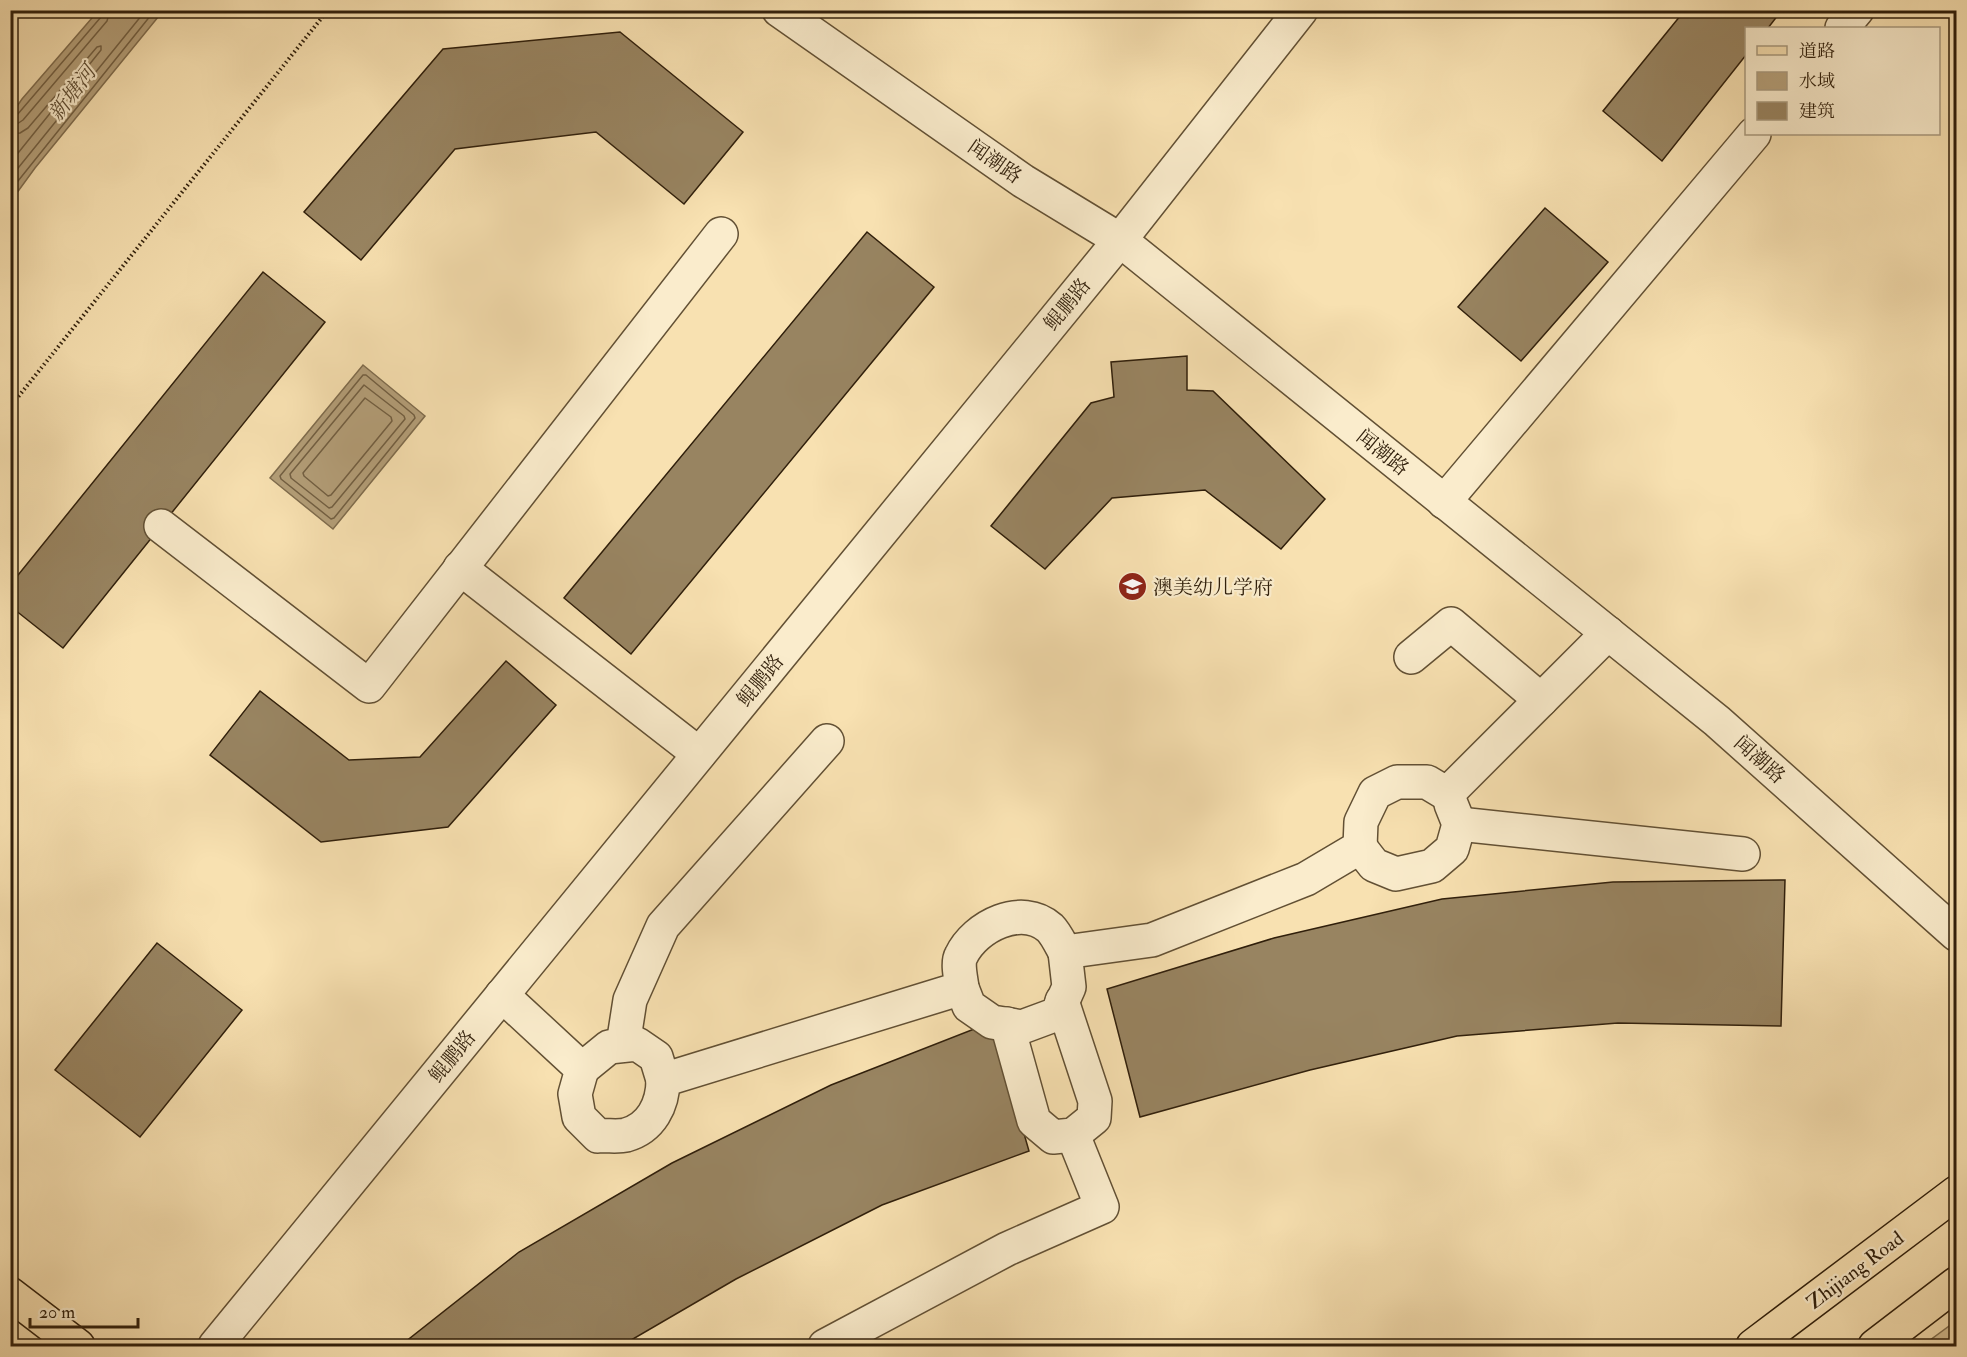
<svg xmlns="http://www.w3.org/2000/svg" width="1967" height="1357" viewBox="0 0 1967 1357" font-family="'IM FELL Double Pica','Noto Serif SC',serif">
	<rect width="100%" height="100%" fill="#f8e1b1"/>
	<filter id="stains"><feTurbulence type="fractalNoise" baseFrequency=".00333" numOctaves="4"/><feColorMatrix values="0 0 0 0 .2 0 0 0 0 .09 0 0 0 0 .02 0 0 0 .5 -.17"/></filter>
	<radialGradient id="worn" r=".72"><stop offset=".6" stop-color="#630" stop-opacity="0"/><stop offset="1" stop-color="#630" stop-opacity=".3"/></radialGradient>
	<!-- park -->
	<path fill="#d6c095" stroke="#837050" stroke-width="1.5" d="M 1956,1321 L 1956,1346 L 1922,1346 Z"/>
	<!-- water -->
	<g fill="#b49f79" stroke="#7f6c4d" stroke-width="1.5">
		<path d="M 98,11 L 163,11 L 35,168 L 11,201 L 11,115 L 22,99 Z"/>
		<path d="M 363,365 L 425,416 L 333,529 L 270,478 Z"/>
	</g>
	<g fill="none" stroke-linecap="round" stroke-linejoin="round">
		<!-- shore -->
		<g stroke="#725f42" stroke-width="1.5">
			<path d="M 10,117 L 17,115 L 101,17 L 102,10"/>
			<path d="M 10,125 L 17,124 L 23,120 L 107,21 L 110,10"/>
			<path d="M 10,134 L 20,133 L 28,128 L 97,47 L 101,46 L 101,50 L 10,163"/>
			<path d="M 10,178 L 146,10"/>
			<path d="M 10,191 L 155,10"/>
			<path d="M 363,375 L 366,375 L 414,415 L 415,418 L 334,518 L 331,519 L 281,479 L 280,476 Z"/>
			<path d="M 364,385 L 404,416 L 405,419 L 332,507 L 329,508 L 291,478 L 290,474 Z"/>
			<path d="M 365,398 L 391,417 L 392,421 L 331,495 L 328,496 L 304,476 L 303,473 Z"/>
		</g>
	</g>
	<!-- building -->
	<g fill="#988461" stroke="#301f0b" stroke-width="1.5">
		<path d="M 1685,10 L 1782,10 L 1768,28 L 1746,28 L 1746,55 L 1662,161 L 1603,111 Z"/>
		<path d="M 620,32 L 743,132 L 684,204 L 596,132 L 455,149 L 361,260 L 304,212 L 443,49 Z"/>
		<path d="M 1545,208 L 1608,262 L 1521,361 L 1458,307 Z"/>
		<path d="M 867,232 L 934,287 L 631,654 L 564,598 Z"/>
		<path d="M 263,272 L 325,322 L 63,648 L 10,606 L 10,585 Z"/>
		<path d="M 1187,356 L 1187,390 L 1213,391 L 1325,499 L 1281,549 L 1205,490 L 1112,498 L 1045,569 L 991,526 L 1091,403 L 1114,397 L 1111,362 Z"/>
		<path d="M 506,661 L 556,705 L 448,827 L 321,842 L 210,755 L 260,691 L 349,760 L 420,757 Z"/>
		<path d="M 1785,880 L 1781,1026 L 1618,1023 L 1457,1036 L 1310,1070 L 1140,1117 L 1107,989 L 1274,938 L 1442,899 L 1613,882 Z"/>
		<path d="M 157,943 L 242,1010 L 140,1137 L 55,1070 Z"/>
		<path d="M 992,1022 L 1029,1151 L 882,1205 L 736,1279 L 621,1346 L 400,1346 L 519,1252 L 672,1163 L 831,1085 Z"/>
	</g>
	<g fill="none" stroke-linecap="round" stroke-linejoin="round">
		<defs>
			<g id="minor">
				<path d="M 779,10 L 1023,181 L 1120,240 L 1717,721 L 1956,934"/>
				<path d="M 1842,28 L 1857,10"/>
				<path d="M 1444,502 L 1754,134"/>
				<path d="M 161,526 L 369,686 L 721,234"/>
				<path d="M 460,568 L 699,754"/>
				<path d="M 1411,657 L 1451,624 L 1541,700"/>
				<path d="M 1459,824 L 1743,854"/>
				<path d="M 1360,847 L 1374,865 L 1396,874 L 1432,866 L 1452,849 L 1459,824 L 1451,804"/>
				<path d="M 962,988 L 969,1006 L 992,1022 L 1022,1027 L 1057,1014 L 1069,987 L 1065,952"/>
				<path d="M 502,995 L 582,1069 L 575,1094 L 579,1117 L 598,1136 C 606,1135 618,1137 626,1135 C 651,1128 663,1105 663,1080 L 962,988 C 961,979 957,963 961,956 C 975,926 1022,903 1050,928 C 1056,934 1061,945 1065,952 L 1152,940 L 1306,879 L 1360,847 L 1361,822 L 1375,793 L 1397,782 L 1427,782 L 1447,794 L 1608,633"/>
				<path d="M 1007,1024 L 1034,1121 L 1053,1137 L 1073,1135 L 1094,1118 L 1095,1101 L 1062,1001"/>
				<path d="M 623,1045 L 630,1000 L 663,926 L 827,741"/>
				<path d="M 582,1069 L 609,1047 L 637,1044 L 656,1057 L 663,1080"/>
				<path d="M 215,1346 L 1120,240 L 1301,10"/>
				<path d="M 825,1346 L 1007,1249 L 1102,1207 L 1073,1135"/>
			</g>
			<g id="major">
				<path d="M 10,1294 L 78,1346"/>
				<path d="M 1753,1346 L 1956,1193"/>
				<path d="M 1875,1346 L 1956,1284"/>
			</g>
		</defs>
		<!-- minor casing -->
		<use href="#minor" stroke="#625034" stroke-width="36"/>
		<!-- major casing -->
		<use href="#major" stroke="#301f0b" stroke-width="36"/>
		<!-- path -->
		<path stroke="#301f0b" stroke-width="4" stroke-dasharray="1.5 3" stroke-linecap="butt" d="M 10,407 L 328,10"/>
		<!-- minor -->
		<use href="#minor" stroke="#faeccc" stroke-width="33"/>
		<!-- major -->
		<use href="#major" stroke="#f8e1b1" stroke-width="33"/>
	</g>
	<!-- icons -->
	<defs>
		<symbol id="school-disc" viewBox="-11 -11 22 22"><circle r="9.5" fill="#8f2418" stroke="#faeccc"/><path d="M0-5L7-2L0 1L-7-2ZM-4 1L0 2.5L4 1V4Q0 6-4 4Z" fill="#fff"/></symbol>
	</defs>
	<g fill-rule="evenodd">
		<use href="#school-disc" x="1116" y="570" width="33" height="33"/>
	</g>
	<g text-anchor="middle" stroke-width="4.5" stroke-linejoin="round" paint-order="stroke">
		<!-- street labels -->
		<g font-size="20" fill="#301f0b" stroke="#faeccc">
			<text transform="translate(995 161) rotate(35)" y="7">闻潮路</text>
			<text transform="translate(1067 304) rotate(-51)" y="7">鲲鹏路</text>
			<text transform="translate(1383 452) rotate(39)" y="7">闻潮路</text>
			<text transform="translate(760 680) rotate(-51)" y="7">鲲鹏路</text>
			<text transform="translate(1760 759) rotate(42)" y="7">闻潮路</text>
			<text transform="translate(452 1056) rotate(-51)" y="7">鲲鹏路</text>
			<text transform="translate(1855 1270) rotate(-37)" y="7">Zhijiang Road</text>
		</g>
		<!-- poi labels -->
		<g font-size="20" fill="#301f0b" stroke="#faeccc" text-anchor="start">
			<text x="1153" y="594">澳美幼儿学府</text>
		</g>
		<!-- water labels -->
		<g font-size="21" font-style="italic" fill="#5e4c32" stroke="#faeccc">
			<text transform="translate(72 93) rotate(-53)" y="7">新塘河</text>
		</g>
	</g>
	<!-- margin -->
	<rect width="1967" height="1357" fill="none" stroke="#f8e1b1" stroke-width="36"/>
	<rect x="12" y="12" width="1943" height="1333" fill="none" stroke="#301f0b" stroke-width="3"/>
	<rect x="18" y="18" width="1931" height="1321" fill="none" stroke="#301f0b" stroke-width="1.5"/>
	<!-- legend -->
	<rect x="1745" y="27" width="195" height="108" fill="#faeccc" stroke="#a99a7f" stroke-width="1.5"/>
	<rect x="1757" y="46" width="30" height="9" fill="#f8e1b1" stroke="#a99a7f" stroke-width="1.5"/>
	<text x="1799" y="57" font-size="18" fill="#301f0b">道路</text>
	<rect x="1757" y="72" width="30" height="18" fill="#b49f79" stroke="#a99a7f" stroke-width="1.5"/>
	<text x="1799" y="87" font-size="18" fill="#301f0b">水域</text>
	<rect x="1757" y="102" width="30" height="18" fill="#988461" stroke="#a99a7f" stroke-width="1.5"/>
	<text x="1799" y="117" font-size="18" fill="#301f0b">建筑</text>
	<!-- scale -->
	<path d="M30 1318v9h108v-9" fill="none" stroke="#301f0b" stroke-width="3"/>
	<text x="39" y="1318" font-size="18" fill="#301f0b" stroke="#faeccc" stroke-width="4.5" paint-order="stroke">20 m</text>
	<rect width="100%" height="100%" filter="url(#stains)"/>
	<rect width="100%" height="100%" fill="url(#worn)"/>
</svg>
